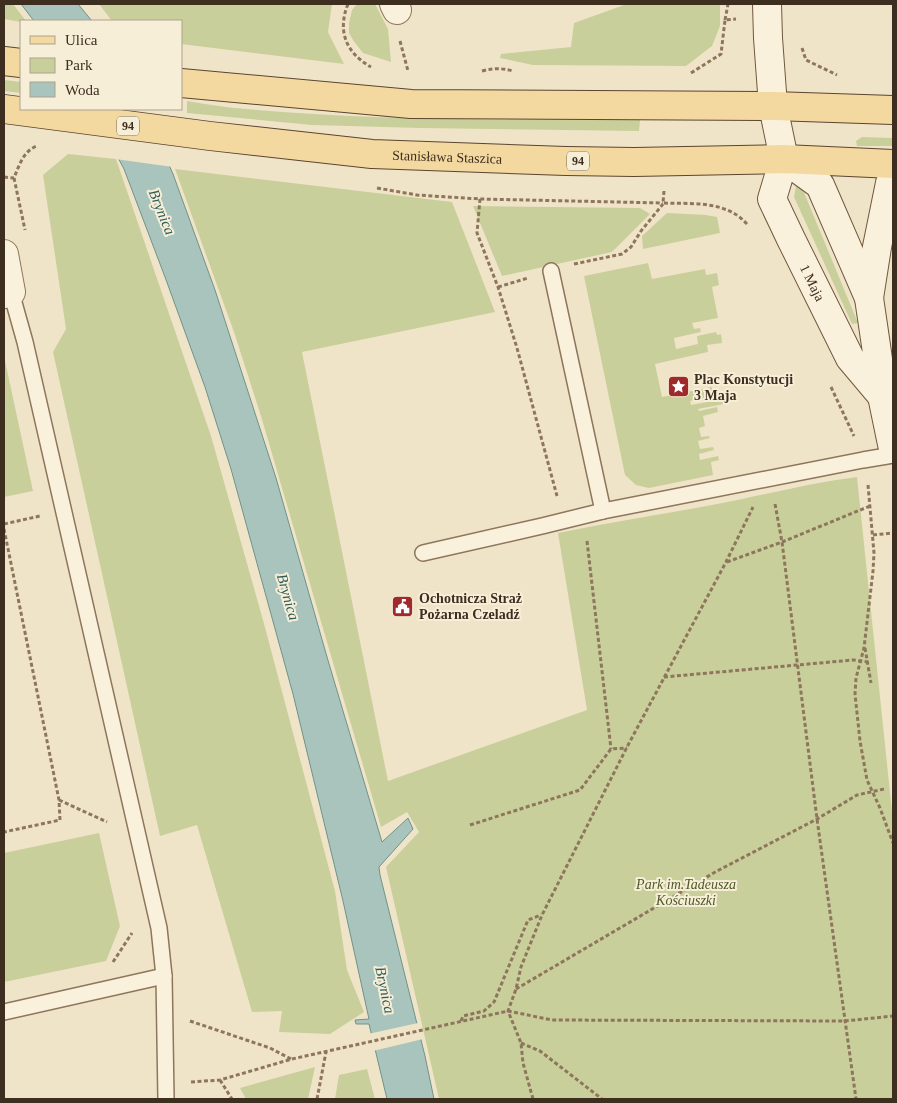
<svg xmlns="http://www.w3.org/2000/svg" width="897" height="1103" viewBox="0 0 897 1103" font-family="'Times New Roman',serif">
	<rect width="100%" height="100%" fill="#f0e4c8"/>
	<!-- green -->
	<g fill="#c9cf9b">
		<path d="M 4,4 L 13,4 L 26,21 L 21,21 L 21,22 L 4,19 Z"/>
		<path d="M 99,4 L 332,4 L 328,32 L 344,64 L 181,44 L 181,21 L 112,21 Z"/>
		<path d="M 357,4 L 375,4 L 388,29 L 391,62 L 363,53 L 353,40 L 349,33 L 349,23 L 352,10 Z"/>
		<path d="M 627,4 L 720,4 L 720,26 L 712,46 L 686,66 L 533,65 L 500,58 L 501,54 L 571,47 L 574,23 Z"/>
		<path d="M 4,80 L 21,82 L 21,93 L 4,91 Z"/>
		<path d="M 187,101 C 207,104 227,108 247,109 C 378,121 509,119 640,120 L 639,131 L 420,128 L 312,125 L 187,113 Z"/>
		<path d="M 862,137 L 893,138 L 893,146 L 857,146 L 856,141 Z"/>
		<path d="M 68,154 L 116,159 L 211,436 L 263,620 L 335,891 L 347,970 L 364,1012 L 330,1034 L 279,1032 L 282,1011 L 252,1012 L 197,825 L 160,836 L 53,352 L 66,329 L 43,175 Z"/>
		<path d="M 175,169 L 452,202 L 495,312 L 302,352 L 388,781 L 587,710 L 558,533 C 619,520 681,512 742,499 C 780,491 818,482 857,477 L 893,821 L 893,1099 L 439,1099 L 386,867 L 419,832 L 407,812 L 381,827 L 261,416 L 234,332 Z"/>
		<path d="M 796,186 L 803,190 L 858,323 L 852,324 L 794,197 Z"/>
		<path d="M 473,206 L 640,208 L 650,214 L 612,252 L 502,276 Z"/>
		<path d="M 667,213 L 706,215 L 717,217 L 720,233 L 643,249 L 642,236 Z"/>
		<path d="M 648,263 L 652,279 L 705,269 L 706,275 L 717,273 L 719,285 L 712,287 L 718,318 L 692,323 L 694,329 L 700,328 L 701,332 L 674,338 L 676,349 L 698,344 L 697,336 L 716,332 L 717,335 L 721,334 L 722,343 L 707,345 L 708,352 L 655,364 L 662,397 L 712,387 L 714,396 L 690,401 L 691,405 L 724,399 L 724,404 L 698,409 L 699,411 L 717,407 L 718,412 L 703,416 L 705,426 L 699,428 L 701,437 L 709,436 L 710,438 L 698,441 L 700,449 L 713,447 L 714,450 L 699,454 L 700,460 L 718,456 L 719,460 L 711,462 L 713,475 L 649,488 L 636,485 L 625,475 L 584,276 Z"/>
		<path d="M 4,356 L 33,491 L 4,497 Z"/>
		<path d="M 99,833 L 120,926 L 106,961 L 4,982 L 4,853 Z"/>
		<path d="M 315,1067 L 308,1099 L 246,1099 L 240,1088 Z"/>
		<path d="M 367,1069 L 375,1099 L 335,1099 L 339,1075 Z"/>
	</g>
	<!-- water -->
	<g fill="#a9c4bc" stroke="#6f938a">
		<path d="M 21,4 L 78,4 L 92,21 L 34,21 Z"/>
		<path d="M 92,109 L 144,109 L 173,174 L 215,290 L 276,478 L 327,657 L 382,842 L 408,818 L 413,829 L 379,867 L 380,875 L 425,1056 L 434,1099 L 387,1099 L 369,1024 L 356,1024 L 355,1020 L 369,1019 L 343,901 L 293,694 L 231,469 L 205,387 L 165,277 L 124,169 Z"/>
	</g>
	<!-- pier -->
	<g fill="#f0e4c8">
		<path d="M 89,109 L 147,109 L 173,167 L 115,159 Z"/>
		<path d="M 418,1023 L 423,1039 L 373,1051 L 368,1034 Z"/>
	</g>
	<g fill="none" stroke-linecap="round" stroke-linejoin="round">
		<defs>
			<g id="lane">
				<path d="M 551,271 L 603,511"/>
				<path d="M 11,292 L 25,342 L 159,928 L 164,976 L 166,1099"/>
				<path d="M 423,553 L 542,526 L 603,511 L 863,460 L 893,455"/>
				<path d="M 4,1012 L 164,976"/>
			</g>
			<g id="street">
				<path d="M 394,4 L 397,10"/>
				<path d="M 4,254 L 11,292 L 4,294"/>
			</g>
			<g id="secondary">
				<path id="s1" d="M 767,4 L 768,38 L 773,106 L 784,159 L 772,199 L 791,239 L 850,358 L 882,396"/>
				<path d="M 784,159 L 820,185 L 869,298 L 879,366 L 882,396 L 893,449"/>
				<path d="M 869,298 L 877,247 L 890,183 L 893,177"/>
			</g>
			<g id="primary">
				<path d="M 4,61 L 21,63"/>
				<path d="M 181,83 L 411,104 L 773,106 L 893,110"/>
				<path id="s2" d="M 4,109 L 210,136 L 372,154 L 566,161 L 634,162 L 784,159 L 893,164"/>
			</g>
		</defs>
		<!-- lane casing -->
		<use href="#lane" stroke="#8d765c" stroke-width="18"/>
		<!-- street casing -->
		<use href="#street" stroke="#8d765c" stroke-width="30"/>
		<!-- secondary casing -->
		<use href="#secondary" stroke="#6f573f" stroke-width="30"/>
		<!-- primary casing -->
		<use href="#primary" stroke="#5b4430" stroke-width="30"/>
		<!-- path -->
		<g stroke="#8d765c" stroke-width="3" stroke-dasharray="4 2.5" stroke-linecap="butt">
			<path d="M 348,4 C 337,31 346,53 371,67"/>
			<path d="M 725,20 L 728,4"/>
			<path d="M 400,41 L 408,71"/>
			<path d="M 802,48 L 806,60 L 837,75"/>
			<path d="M 482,71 C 494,68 502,68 513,71"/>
			<path d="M 691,73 L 721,54 L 725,20 L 736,19"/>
			<path d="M 4,177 L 14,178 C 19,166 23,151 37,146"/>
			<path d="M 14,178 L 25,230"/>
			<path d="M 377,188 L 417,195 L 480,199 L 663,203"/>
			<path d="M 664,191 L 663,203 C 687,204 713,201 735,214 C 739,216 743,220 747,224"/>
			<path d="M 480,199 L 477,233 L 498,287 L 517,348 L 557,496"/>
			<path d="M 574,264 L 622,254 L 631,247 L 641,231 L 663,204"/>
			<path d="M 498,287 L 528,278"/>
			<path d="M 831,387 L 854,436"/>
			<path d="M 868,485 L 874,553 L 873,571 L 864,648 L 856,678 L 855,694 L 860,741 L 867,780 L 880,808 L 893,843"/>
			<path d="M 775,504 L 782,542 L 817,819 L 856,1099"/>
			<path d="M 4,524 L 40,516"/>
			<path d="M 4,529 L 59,800 L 60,820 L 4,832"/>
			<path d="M 873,535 L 893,533"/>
			<path d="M 587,541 L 611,749"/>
			<path d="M 727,562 L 782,542 L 870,506"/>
			<path d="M 865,648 L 871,683"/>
			<path d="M 664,677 L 853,660 L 868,662"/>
			<path d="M 59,800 L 107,822"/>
			<path d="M 470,825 L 580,790 L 611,749 L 627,748"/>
			<path d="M 113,962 L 132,933"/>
			<path d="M 516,989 L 717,871 L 817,819 L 857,795 L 884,789"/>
			<path d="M 190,1021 L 270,1048 L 291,1059"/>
			<path d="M 461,1021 L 463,1016 L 484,1011 L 494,1002 L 528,920 L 541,915"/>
			<path d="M 521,1043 L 540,1051 L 602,1099"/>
			<path d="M 220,1080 L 232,1099"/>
			<path d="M 191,1082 L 220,1080 L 292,1059 L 508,1011 L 552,1020 L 845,1021 L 893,1016"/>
			<path d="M 317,1099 L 326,1052"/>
			<path d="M 533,1099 L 523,1063 L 521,1043 L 508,1011 L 516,989 L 521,967 L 542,915 L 627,747 L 726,562 L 753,507"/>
		</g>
		<!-- lane -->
		<use href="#lane" stroke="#faf1dc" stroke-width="15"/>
		<!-- street -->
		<use href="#street" stroke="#faf1dc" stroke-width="28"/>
		<!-- secondary -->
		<use href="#secondary" stroke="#faf1dc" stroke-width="28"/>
		<!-- primary -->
		<use href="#primary" stroke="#f3d9a0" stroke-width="28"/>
	</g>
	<!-- icons -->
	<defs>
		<symbol id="sight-square" viewBox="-11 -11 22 22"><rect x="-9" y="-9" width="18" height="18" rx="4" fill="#9e2a2b" stroke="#f7eed8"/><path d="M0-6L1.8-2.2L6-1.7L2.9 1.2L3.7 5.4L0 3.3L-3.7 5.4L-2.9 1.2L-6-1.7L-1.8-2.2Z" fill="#fff"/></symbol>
		<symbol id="civic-square" viewBox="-11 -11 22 22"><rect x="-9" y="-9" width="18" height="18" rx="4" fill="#9e2a2b" stroke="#f7eed8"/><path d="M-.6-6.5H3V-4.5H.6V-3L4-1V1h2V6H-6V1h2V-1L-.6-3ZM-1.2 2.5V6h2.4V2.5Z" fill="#fff"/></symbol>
	</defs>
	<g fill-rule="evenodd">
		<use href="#sight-square" x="666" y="374" width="25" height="25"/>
		<use href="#civic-square" x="390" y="594" width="25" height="25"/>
	</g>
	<g text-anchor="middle" stroke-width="4" stroke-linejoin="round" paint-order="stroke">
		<!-- shield labels -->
		<g fill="#f7eed8" stroke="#756857" stroke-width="1">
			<rect x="117" y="116.5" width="22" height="19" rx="4"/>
			<rect x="567" y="151.5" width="22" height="19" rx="4"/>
		</g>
		<g font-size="12" font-weight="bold" fill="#3d2e20">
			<text x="128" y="130">94</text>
			<text x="578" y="165">94</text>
		</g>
		<!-- street labels -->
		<g font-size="14" fill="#3d2e20" stroke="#f7eed8">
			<text dy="5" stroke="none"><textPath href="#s2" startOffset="446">Stanisława Staszica</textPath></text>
			<text dy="5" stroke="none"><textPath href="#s1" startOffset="291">1 Maja</textPath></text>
		</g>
		<!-- poi labels -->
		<g font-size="14" font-weight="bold" fill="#3d2e20" stroke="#f7eed8" text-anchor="start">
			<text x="694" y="384">Plac Konstytucji<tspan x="694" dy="16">3 Maja</tspan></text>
			<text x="419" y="603">Ochotnicza Straż<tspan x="419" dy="16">Pożarna Czeladź</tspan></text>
		</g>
		<!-- park labels -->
		<g font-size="14" font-style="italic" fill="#4d5a26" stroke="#f7eed8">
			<text x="686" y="889">Park im.Tadeusza<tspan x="686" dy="16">Kościuszki</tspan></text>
		</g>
		<!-- water labels -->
		<g font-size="15" font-style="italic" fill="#2f5d5a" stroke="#f7eed8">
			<text transform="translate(162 212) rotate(68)" y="5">Brynica</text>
			<text transform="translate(288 597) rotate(74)" y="5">Brynica</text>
			<text transform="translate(385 990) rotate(78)" y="5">Brynica</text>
		</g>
	</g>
	<!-- border -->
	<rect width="897" height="1103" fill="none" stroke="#3d2e20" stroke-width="10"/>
	<!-- legend -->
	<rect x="20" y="20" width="162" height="90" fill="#f7eed8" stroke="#ada18e"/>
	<rect x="30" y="36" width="25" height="8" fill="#f3d9a0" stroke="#ada18e"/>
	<text x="65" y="45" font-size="15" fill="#3d2e20">Ulica</text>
	<rect x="30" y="58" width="25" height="15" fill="#c9cf9b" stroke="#ada18e"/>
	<text x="65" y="70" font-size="15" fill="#3d2e20">Park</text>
	<rect x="30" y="82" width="25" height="15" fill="#a9c4bc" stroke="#ada18e"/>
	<text x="65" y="95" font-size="15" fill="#3d2e20">Woda</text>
</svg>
